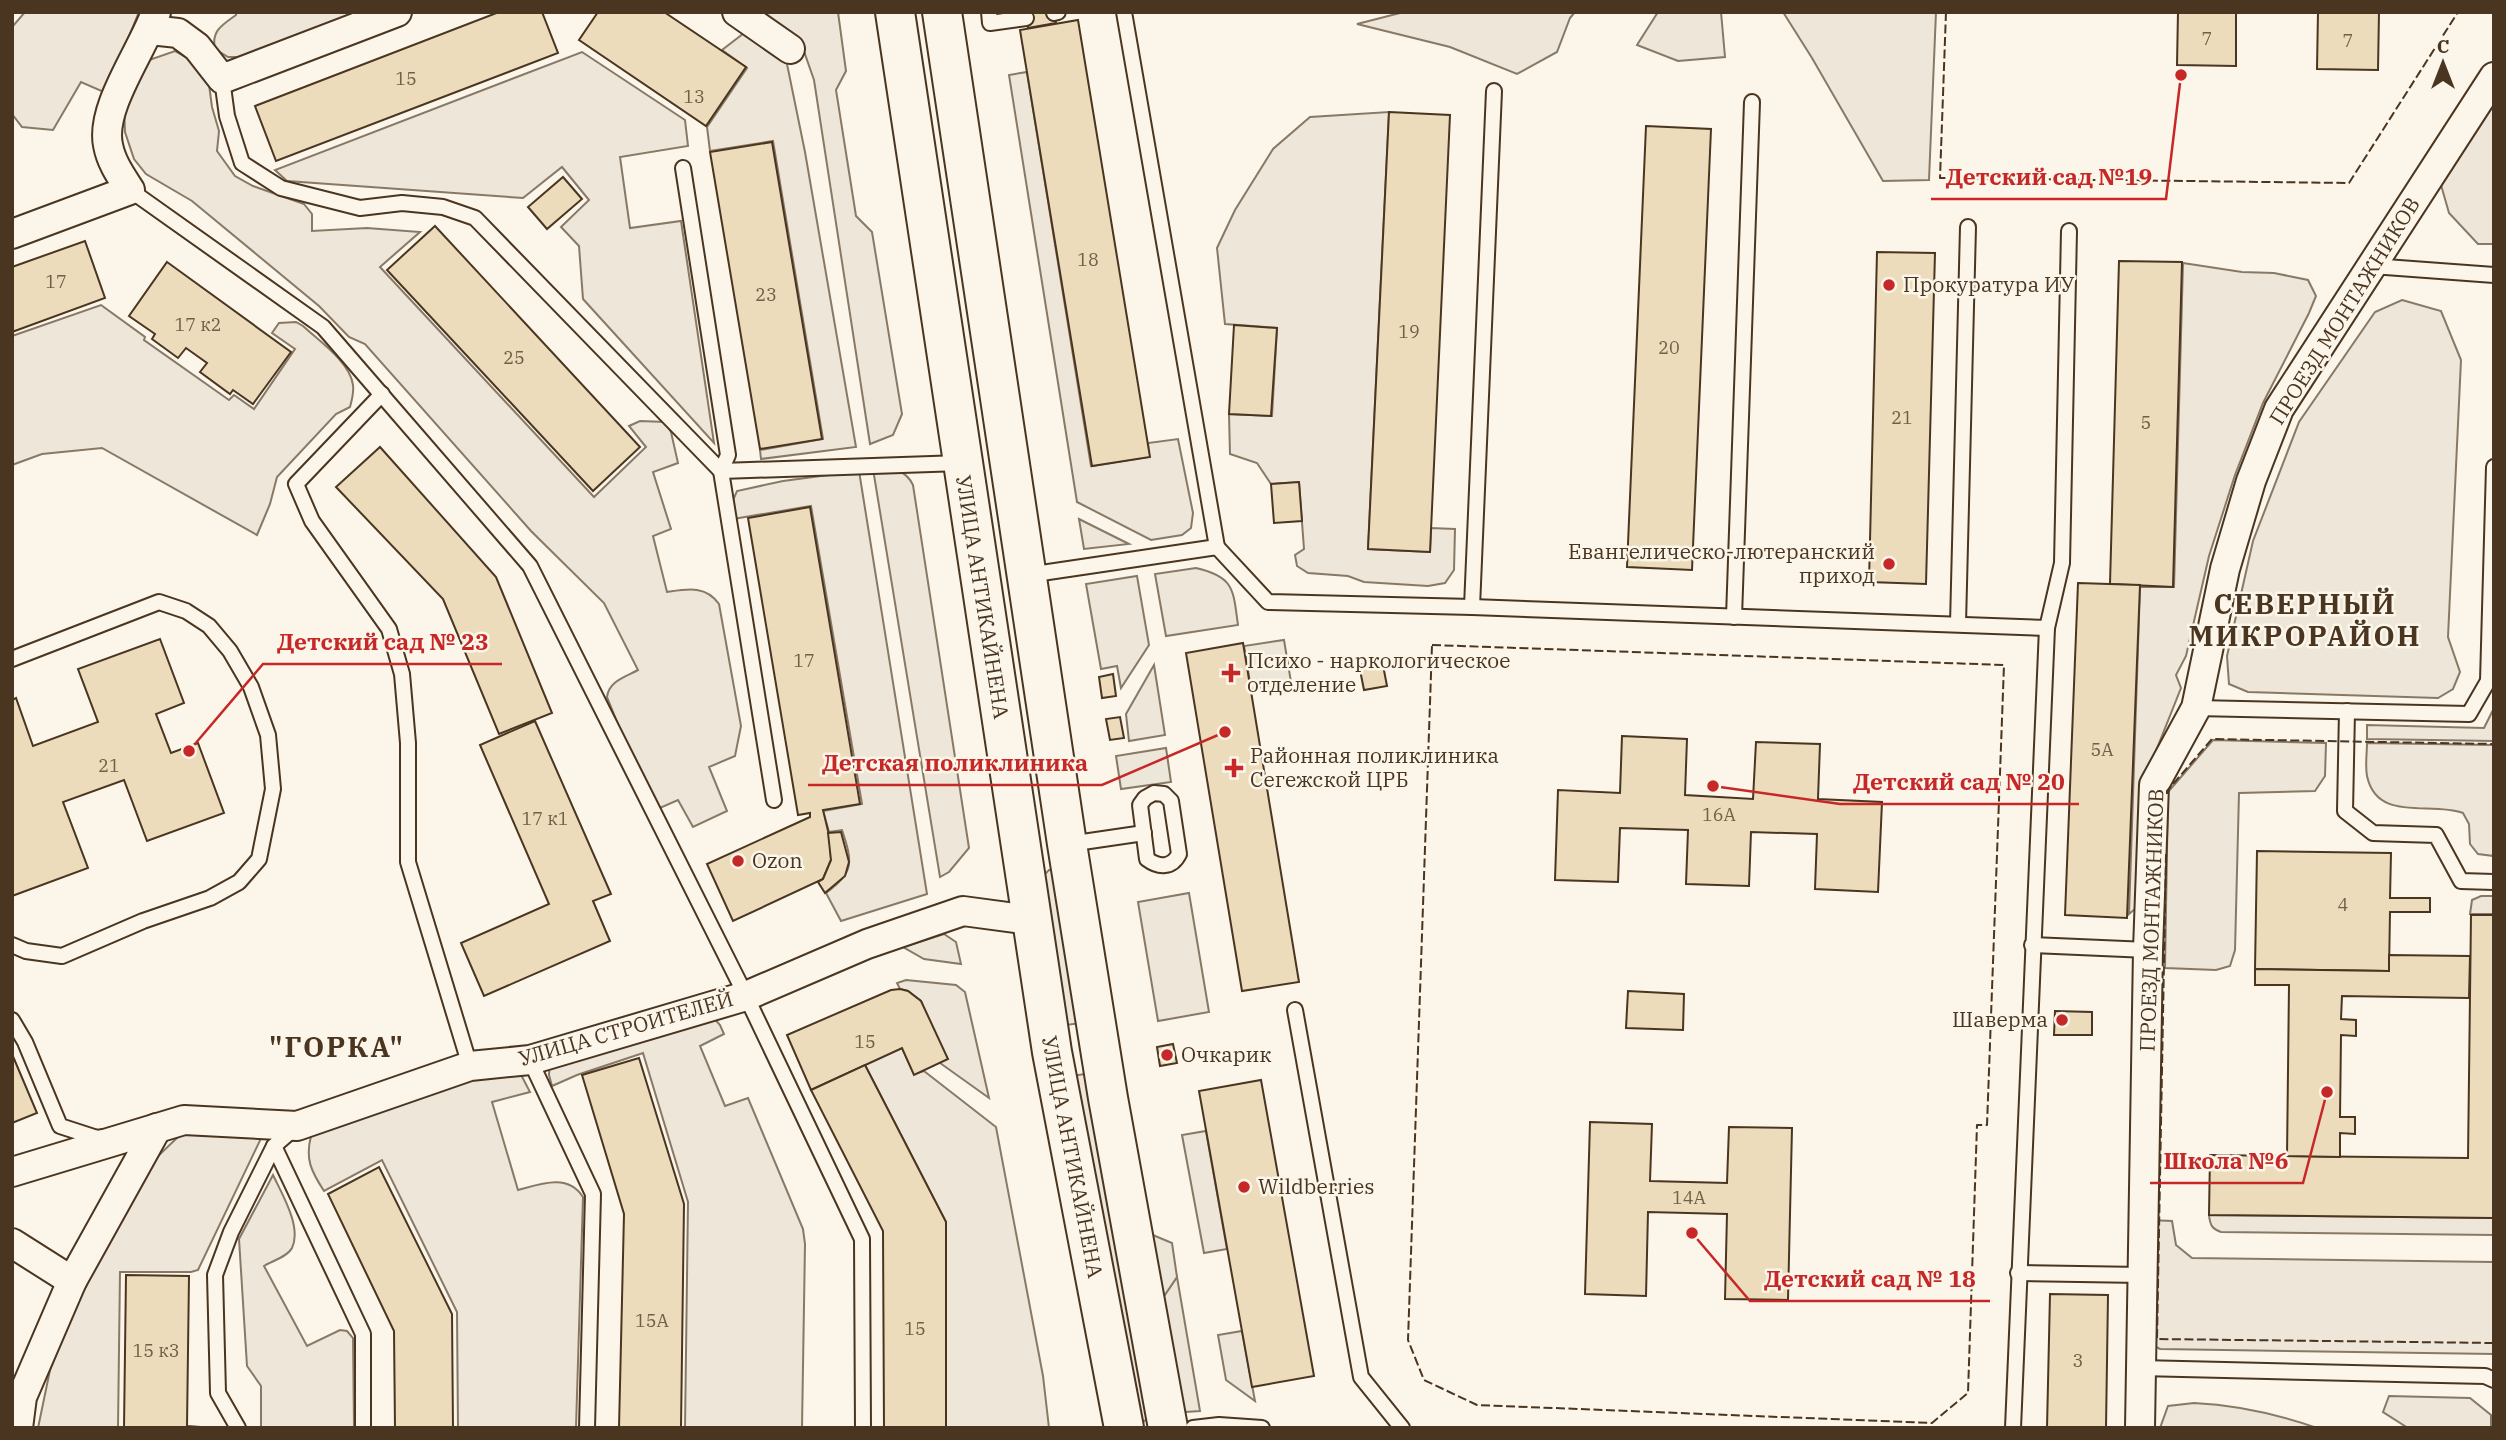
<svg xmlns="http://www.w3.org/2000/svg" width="2506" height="1440" viewBox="0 0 2506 1440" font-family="'IBM Plex Serif',serif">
	<rect width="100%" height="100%" fill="#fbf6e9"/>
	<!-- green -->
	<g fill="#ede6d9" stroke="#887966" stroke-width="2">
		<path d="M 25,12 L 139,12 L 106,93 L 81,82 L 53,130 L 22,127 L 12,114 L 12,27 Z"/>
		<path d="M 236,12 L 357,12 L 241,57 L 228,57 L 215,49 C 211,31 222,25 236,15 Z"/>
		<path d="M 760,12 L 838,12 L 846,71 L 836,90 L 856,216 L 872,232 L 902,414 L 893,435 L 870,444 L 814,80 L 800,40 Z"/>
		<path d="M 1404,12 L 1575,12 L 1570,18 L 1557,52 L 1517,74 L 1450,47 L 1357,24 Z"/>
		<path d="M 1658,12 L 1721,12 L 1725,57 L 1678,61 L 1637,45 Z"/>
		<path d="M 1783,12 L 1936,12 L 1929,180 L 1883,181 L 1812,58 Z"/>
		<path d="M 748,30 L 787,64 L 805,152 L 856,447 L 761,459 L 760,450 L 823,439 L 773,141 L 710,151 L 707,127 L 747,68 L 722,50 Z"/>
		<path d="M 175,51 L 188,58 L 208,77 L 212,107 L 219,131 L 217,151 L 235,176 L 253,186 L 304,204 L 312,214 L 312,231 L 367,228 L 420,232 L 380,267 L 594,497 L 646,447 L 629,426 L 640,421 L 666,422 L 671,432 L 678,463 L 653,472 L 671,529 L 653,536 L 667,592 C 687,589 706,585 719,604 L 741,726 L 735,756 L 709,767 L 727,811 L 693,827 L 678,800 L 653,811 L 607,697 C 609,681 625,677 638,670 L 604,603 L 531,531 L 365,344 L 349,337 L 319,306 L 192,201 L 146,174 L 134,159 L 125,132 L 124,107 L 149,60 Z"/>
		<path d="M 582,52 L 685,120 L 688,146 L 620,157 L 630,228 L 681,221 L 714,443 L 583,299 L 579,246 L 561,227 L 589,200 L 562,167 L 523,198 L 287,181 L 275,170 Z"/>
		<path d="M 1027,72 L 1091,466 L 1149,457 L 1148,443 L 1178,439 L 1193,513 L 1191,528 L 1182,535 L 1151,540 L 1077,502 L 1009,75 Z"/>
		<path d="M 2494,101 L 2494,244 L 2478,244 L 2449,213 L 2441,185 Z"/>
		<path d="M 1389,112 L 1368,549 L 1430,552 L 1431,528 L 1455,529 L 1454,570 L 1445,583 L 1428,586 L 1364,582 L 1348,576 L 1308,573 L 1297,566 L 1295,555 L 1304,549 L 1299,482 L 1271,484 L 1257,463 L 1230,454 L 1229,414 L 1272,416 L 1277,328 L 1225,324 L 1217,248 L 1235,210 L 1273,149 L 1310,117 Z"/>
		<path d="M 2183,263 L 2242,272 L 2274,273 L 2308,280 L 2316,296 L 2309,313 L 2263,403 L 2235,475 L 2209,556 L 2186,656 L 2176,675 L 2181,688 L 2146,776 L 2138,899 L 2135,909 L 2129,914 L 2140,587 L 2174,587 Z"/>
		<path d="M 2402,300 L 2441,311 L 2461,360 L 2448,637 L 2460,672 L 2453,689 L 2438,698 L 2248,692 L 2229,684 L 2227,656 L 2253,541 L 2299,422 L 2375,312 Z"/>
		<path d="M 101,305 L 145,337 L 144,340 L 229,400 L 234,395 L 254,409 L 295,349 L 272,333 L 279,323 L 296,322 L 303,326 C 319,341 350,362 353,385 C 354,393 352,400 350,407 L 336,414 L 277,477 L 270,504 L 257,535 L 102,448 L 42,454 L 12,465 L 12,336 Z"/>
		<path d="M 873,469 C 891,470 904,467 913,485 L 969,848 L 949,872 L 940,877 Z"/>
		<path d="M 859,471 L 927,894 L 841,921 L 826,893 C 854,872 853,863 842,830 L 829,832 L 823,811 L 862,804 L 811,506 L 733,519 L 730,507 L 737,491 L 783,481 Z"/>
		<path d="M 1079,519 L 1129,544 L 1084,549 Z"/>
		<path d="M 1196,568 C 1235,577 1233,590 1238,625 L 1166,636 L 1155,574 Z"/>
		<path d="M 1137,576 L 1149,645 L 1121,688 L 1117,666 L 1101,669 L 1086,584 Z"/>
		<path d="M 1154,665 L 1165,735 L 1129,741 L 1126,714 Z"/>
		<path d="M 2494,708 L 2494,741 L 2367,739 L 2367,725 L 2484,728 Z"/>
		<path d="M 2213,740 L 2326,743 L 2325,776 L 2315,791 L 2239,793 L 2235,950 L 2230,966 L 2216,970 L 2165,968 L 2168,792 Z"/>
		<path d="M 2367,743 L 2494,745 L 2494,856 L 2478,854 L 2470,844 L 2469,824 L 2463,813 C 2431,801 2377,823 2367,776 C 2365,766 2367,753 2367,743 Z"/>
		<path d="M 1049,870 L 1057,870 L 1082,1023 L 1066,1025 L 1043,876 Z"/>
		<path d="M 1189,893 L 1209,1012 L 1158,1021 L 1138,902 Z"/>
		<path d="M 2481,896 L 2494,896 L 2494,914 L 2470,914 L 2472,900 Z"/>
		<path d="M 944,934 L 956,942 L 961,964 L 924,959 L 903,947 Z"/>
		<path d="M 906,980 L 956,985 L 965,992 L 989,1098 L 940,1063 L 921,1001 L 908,991 L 900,989 L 897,983 Z"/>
		<path d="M 712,1016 L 720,1025 L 724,1034 L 700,1046 L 725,1106 L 748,1098 L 803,1229 L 805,1244 L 802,1428 L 685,1428 L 688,1202 L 643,1053 L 577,1075 L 552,1086 L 549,1075 L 550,1060 Z"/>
		<path d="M 902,1048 L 914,1074 L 924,1071 L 996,1127 L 1043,1376 L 1049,1428 L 946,1428 L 946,1222 L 865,1065 Z"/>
		<path d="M 518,1069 L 530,1092 L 492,1102 L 518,1190 C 540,1184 568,1173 583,1197 L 576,1428 L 458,1428 L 457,1312 L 382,1160 L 324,1191 C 311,1171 305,1159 311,1136 L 437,1086 Z"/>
		<path d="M 1090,1073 L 1147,1419 L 1140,1424 L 1073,1076 Z"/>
		<path d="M 208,1127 L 265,1130 L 198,1270 L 191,1272 L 120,1272 L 118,1428 L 38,1428 L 50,1370 L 82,1286 L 156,1158 L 180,1135 Z"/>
		<path d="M 1206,1131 L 1227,1249 L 1204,1253 L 1182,1135 Z"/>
		<path d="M 273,1175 C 282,1194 302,1227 292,1248 C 287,1257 272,1261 264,1266 L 307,1346 L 340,1330 L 347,1331 L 353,1338 L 354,1428 L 261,1428 L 261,1386 L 247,1366 L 239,1239 Z"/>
		<path d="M 2209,1215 L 2494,1218 L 2494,1235 L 2221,1232 C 2212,1229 2210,1225 2209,1215 Z"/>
		<path d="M 2149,1220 L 2172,1221 L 2176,1245 L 2192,1258 L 2494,1262 L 2494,1354 L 2160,1349 L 2148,1343 Z"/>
		<path d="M 1177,1277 L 1200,1411 L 1185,1412 L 1178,1406 L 1160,1302 Z"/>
		<path d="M 1242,1331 L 1255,1401 L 1226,1380 L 1218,1335 Z"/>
		<path d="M 2389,1396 L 2470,1398 L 2491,1415 L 2491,1428 L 2408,1428 L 2383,1412 Z"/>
		<path d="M 2194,1403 C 2236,1405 2277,1414 2317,1428 L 2160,1428 L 2168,1406 Z"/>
	</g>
	<!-- parking -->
	<g fill="#ede7d9" stroke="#887966" stroke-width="2">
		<path d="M 1284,640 L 1291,682 L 1251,689 L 1244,646 Z"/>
		<path d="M 1166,748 L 1171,782 L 1121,789 L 1116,756 Z"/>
		<path d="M 1148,1233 L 1172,1243 L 1177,1277 L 1160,1302 Z"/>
	</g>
	<!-- building -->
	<g fill="#ecdcbc" stroke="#4a3520" stroke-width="2">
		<path d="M 499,12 L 542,12 L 558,53 L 276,161 L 255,106 Z"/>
		<path d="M 598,12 L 664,12 L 746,67 L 706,126 L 579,40 Z"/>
		<path d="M 1025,12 L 1054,12 L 1056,23 L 1028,28 Z"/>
		<path d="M 2178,12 L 2236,12 L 2236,66 L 2177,65 Z"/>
		<path d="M 2318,12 L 2379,12 L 2378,70 L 2317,69 Z"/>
		<path d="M 1078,20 L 1150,457 L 1092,466 L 1020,30 Z"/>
		<path d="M 1389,112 L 1450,115 L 1430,552 L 1368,549 Z"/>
		<path d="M 1646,126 L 1711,129 L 1692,570 L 1627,567 Z"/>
		<path d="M 772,142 L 822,439 L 760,449 L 710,152 Z"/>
		<path d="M 563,177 L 582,199 L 547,229 L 528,207 Z"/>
		<path d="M 435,226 L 640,447 L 593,491 L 387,270 Z"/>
		<path d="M 85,241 L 105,298 L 12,332 L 12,267 Z"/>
		<path d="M 1877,252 L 1935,253 L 1926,584 L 1869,582 Z"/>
		<path d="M 2119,261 L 2182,262 L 2173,587 L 2110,584 Z"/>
		<path d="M 167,262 L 291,352 L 253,404 L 233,390 L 230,394 L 200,372 L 207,363 L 186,348 L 178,358 L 152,339 L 155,334 L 129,316 Z"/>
		<path d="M 1234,325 L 1277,328 L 1271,416 L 1229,414 Z"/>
		<path d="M 380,447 L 496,577 L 552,713 L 499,734 L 443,599 L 336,487 Z"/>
		<path d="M 1299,482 L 1302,521 L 1274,523 L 1271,484 Z"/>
		<path d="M 810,507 L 860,804 L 823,810 L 830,839 L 831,860 L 823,879 L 733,921 L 707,864 L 810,817 L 810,813 L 798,815 L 748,518 Z"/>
		<path d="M 2078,583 L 2140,585 L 2127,918 L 2065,915 Z"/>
		<path d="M 160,639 L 184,703 L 156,714 L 171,753 L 198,743 L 224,813 L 147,841 L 124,780 L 63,802 L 88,868 L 12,896 L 12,700 L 16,698 L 33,746 L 98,722 L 78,669 Z"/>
		<path d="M 1243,643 L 1299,982 L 1242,991 L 1186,653 Z"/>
		<path d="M 1382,660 L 1387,686 L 1364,690 L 1359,665 Z"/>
		<path d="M 1113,674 L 1116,696 L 1102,698 L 1099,677 Z"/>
		<path d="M 1120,717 L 1124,738 L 1110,740 L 1106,719 Z"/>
		<path d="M 535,721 L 611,894 L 593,901 L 610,941 L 484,996 L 461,943 L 549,904 L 480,745 Z"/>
		<path d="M 1622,736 L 1687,739 L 1685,795 L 1753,799 L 1756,742 L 1820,744 L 1818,799 L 1882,802 L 1878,892 L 1815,889 L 1817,834 L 1751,832 L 1749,886 L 1686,884 L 1688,830 L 1620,828 L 1618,882 L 1555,880 L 1558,790 L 1620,793 Z"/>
		<path d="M 841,832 L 849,862 L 845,876 L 825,893 L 818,882 L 823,879 L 831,860 L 828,833 Z"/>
		<path d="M 2257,851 L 2391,853 L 2390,898 L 2430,898 L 2430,912 L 2390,912 L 2389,971 L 2255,969 Z"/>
		<path d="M 2471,915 L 2494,915 L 2494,1218 L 2209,1215 L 2210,1155 L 2468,1158 Z"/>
		<path d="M 2389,955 L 2470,956 L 2469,998 L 2342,996 L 2341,1019 L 2356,1020 L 2356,1036 L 2341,1035 L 2340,1117 L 2355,1117 L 2355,1134 L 2340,1133 L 2340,1157 L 2287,1156 L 2289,985 L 2255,985 L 2255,969 L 2389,971 Z"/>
		<path d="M 900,989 L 908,991 L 921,1001 L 948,1059 L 914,1075 L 902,1048 L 811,1090 L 787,1035 L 891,990 Z"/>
		<path d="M 1628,991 L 1684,994 L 1683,1030 L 1626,1028 Z"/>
		<path d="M 2055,1011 L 2092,1012 L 2092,1035 L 2054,1035 Z"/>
		<path d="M 1173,1044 L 1177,1063 L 1160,1066 L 1157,1047 Z"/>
		<path d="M 12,1054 L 37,1113 L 12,1123 Z"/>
		<path d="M 639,1058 L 684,1204 L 681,1428 L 619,1428 L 624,1214 L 582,1075 Z"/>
		<path d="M 865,1065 L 946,1222 L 946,1428 L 884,1428 L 883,1231 L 811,1090 Z"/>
		<path d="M 1261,1080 L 1314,1376 L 1252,1387 L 1199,1091 Z"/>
		<path d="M 1590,1122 L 1652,1124 L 1650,1181 L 1727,1183 L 1729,1127 L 1792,1128 L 1788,1300 L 1725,1299 L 1727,1214 L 1648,1212 L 1646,1296 L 1585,1294 Z"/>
		<path d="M 379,1167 L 452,1314 L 453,1428 L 395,1428 L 394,1331 L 328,1194 Z"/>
		<path d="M 126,1275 L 189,1276 L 187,1426 L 214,1428 L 124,1428 Z"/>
		<path d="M 2050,1294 L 2108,1295 L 2106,1428 L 2047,1428 Z"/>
	</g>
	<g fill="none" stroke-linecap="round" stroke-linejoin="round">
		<defs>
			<g id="lane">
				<path d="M 989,12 L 990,23 L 1026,18"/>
				<path d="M 1124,12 L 1217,547"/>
				<path d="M 1054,13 L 1058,12"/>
				<path d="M 222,79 L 227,116 L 242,163 L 281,188 L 360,208 L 402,203 L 443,207 L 475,218 L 721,471 L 728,455 L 683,168"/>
				<path d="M 130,190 L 323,327 L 530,566 L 746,996 L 862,1239 L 863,1428"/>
				<path d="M 2372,266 L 2494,275"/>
				<path d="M 382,394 L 296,484 L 312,521 L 389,629 L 402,674 L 408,743 L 408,862 L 470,1066"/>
				<path d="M 1028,575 L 1217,547 L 1268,602 L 1472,607 L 2047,628 L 2062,563 L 2069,231"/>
				<path d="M 1472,607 L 1494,91"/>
				<path d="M 1734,617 L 1752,102"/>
				<path d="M 1958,624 L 1968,227"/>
				<path d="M 12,659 L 159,602 L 186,611 L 209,626 L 230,651 L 251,687 L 268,735 L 273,789 L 259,859 L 239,882 L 210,898 L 143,921 L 62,956 L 26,951 L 12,945"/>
				<path d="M 2488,681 L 2494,467"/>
				<path d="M 2196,708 L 2469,714 L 2488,681 L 2494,681"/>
				<path d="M 2347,711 L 2345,811 L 2373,833 L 2436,835 L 2461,881 L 2494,882"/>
				<path d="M 1154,793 L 1164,794 L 1171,801 L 1179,854 C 1172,868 1159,868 1147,859 L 1140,805 L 1145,798 Z"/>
				<path d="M 774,800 L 721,471 L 961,463"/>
				<path d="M 1069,844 L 1144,833"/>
				<path d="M 2032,945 L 2148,950"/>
				<path d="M 1295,1010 L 1361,1377 L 1402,1428"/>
				<path d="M 12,1020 L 25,1042 L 60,1126 L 97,1138 L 104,1137"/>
				<path d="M 530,1060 L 593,1194 L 587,1428"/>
				<path d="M 274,1146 L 363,1334 L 363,1428"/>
				<path d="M 2018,1273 L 2142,1275"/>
				<path d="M 2140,1368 L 2485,1376 L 2494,1380"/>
				<path d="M 238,1428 L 218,1393 L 215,1275 L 231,1232 L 274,1146 L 296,1127"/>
				<path d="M 1193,1428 L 1219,1425 L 1262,1428"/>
				<path d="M 2013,1428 L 2047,628"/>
			</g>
			<g id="street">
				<path d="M 737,12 L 790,49"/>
				<path d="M 150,30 L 178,33 L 197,47 L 222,79 L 397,12"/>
				<path d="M 12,234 L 130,190 C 121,176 111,162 108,145 C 100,107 143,50 156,12"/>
				<path d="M 12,1172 L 184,1120 L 297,1126 L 470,1066 L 530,1060 L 746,996 L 867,944 L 963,911 L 1031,920"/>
				<path d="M 12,1243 L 72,1281"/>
				<path d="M 18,1428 L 22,1397 L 72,1281 L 157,1128"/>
				<path d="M 2140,1428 L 2148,950 L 2154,785 L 2196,708 L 2225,569 L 2251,481 L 2279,409 L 2494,77"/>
			</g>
			<g id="secondary">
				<path d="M 895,12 L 1052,1052 L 1124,1428"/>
				<path d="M 942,12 L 1067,844 L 1108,1098 L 1168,1428"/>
			</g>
		</defs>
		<!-- lane casing -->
		<use href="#lane" stroke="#4a3520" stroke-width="18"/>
		<!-- street casing -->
		<use href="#street" stroke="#4a3520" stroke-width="32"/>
		<!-- secondary casing -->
		<use href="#secondary" stroke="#4a3520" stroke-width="42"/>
		<!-- lane -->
		<use href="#lane" stroke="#fbf6e9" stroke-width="14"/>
		<!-- street -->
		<use href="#street" stroke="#fbf6e9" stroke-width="28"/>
		<!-- secondary -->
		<use href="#secondary" stroke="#fbf6e9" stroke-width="38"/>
		<!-- fence -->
		<g stroke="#4a3520" stroke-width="2" stroke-dasharray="9 3.5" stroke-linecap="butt">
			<path d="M 1946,12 L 1940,178 L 2349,183 L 2458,12"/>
			<path d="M 1432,645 L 2004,665 L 1987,1125 L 1977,1125 L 1968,1393 L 1932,1423 L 1477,1405 L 1424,1380 L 1408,1340 Z"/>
			<path d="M 2167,794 L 2167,791 L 2212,739 L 2494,744"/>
			<path d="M 2166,854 L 2157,1339 L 2494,1343"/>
		</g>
	</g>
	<!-- markers -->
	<g fill="#c62828" stroke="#fbf6e9" stroke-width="2.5">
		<circle cx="1889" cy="285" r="7"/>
		<circle cx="1889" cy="564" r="7"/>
		<path d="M1227.5 662.5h7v7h7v7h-7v7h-7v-7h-7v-7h7z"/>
		<path d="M1230.5 757.5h7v7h7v7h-7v7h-7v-7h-7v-7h7z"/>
		<circle cx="738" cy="861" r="7"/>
		<circle cx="2062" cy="1020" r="7"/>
		<circle cx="1167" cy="1055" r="7"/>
		<circle cx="1244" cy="1187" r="7"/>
	</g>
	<g text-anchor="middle" stroke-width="5" stroke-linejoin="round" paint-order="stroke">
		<!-- number labels -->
		<g font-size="18" fill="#725f47">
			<text x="2207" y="45">7</text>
			<text x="2348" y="47">7</text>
			<text x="406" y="85">15</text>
			<text x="694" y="103">13</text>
			<text x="1088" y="266">18</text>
			<text x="56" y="288">17</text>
			<text x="766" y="301">23</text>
			<text x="198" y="331">17 к2</text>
			<text x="1409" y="338">19</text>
			<text x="1669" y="354">20</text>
			<text x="514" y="364">25</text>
			<text x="1902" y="424">21</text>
			<text x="2146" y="429">5</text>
			<text x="804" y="667">17</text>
			<text x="2102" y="756">5А</text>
			<text x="109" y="772">21</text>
			<text x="1719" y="821">16А</text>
			<text x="545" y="825">17 к1</text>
			<text x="2343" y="911">4</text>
			<text x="865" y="1048">15</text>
			<text x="1689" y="1204">14А</text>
			<text x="652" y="1327">15А</text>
			<text x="915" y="1335">15</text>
			<text x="156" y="1357">15 к3</text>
			<text x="2078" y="1367">3</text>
		</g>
		<!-- poi labels -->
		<g font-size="21" fill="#4a3520" stroke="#fbf6e9" text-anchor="start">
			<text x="1903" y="292">Прокуратура ИУ</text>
			<text x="1875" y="559" text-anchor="end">Евангелическо-лютеранский<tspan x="1875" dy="24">приход</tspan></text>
			<text x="1247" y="668">Психо - наркологическое<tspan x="1247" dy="24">отделение</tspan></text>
			<text x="1250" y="763">Районная поликлиника<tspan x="1250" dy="24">Сегежской ЦРБ</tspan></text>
			<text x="752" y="868">Ozon</text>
			<text x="2048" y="1027" text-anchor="end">Шаверма</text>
			<text x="1181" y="1062">Очкарик</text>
			<text x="1258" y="1194">Wildberries</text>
		</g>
		<!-- street labels -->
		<g font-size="21" fill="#4a3520" stroke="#fbf6e9">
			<text transform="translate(2345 311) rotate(-58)" y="7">ПРОЕЗД МОНТАЖНИКОВ</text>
			<text transform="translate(982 597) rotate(81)" y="7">УЛИЦА АНТИКАЙНЕНА</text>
			<text transform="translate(2152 920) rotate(-88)" y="7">ПРОЕЗД МОНТАЖНИКОВ</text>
			<text transform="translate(626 1029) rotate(-16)" y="7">УЛИЦА СТРОИТЕЛЕЙ</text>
			<text transform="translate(1072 1157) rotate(79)" y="7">УЛИЦА АНТИКАЙНЕНА</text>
		</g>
		<!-- district labels -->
		<g font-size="28" font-weight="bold" letter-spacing="2" fill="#4a3520" stroke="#fbf6e9">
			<text x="2305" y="614">СЕВЕРНЫЙ<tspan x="2305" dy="32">МИКРОРАЙОН</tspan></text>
			<text x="337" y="1057">"ГОРКА"</text>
		</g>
	</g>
	<!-- callouts -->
	<path fill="none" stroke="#c62828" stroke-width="2.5" d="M2181 75L2166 199H1931M189 751L263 664H502M1225 732L1102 785H808M1713 786L1840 804H2079M2327 1092L2303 1183H2150M1692 1233L1750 1301H1990"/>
	<g fill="#c62828" stroke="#fbf6e9" stroke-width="2.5">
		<circle cx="2181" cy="75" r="7"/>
		<circle cx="189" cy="751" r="7"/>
		<circle cx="1225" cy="732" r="7"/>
		<circle cx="1713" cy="786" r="7"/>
		<circle cx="2327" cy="1092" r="7"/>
		<circle cx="1692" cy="1233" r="7"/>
	</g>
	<g font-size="23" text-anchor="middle" font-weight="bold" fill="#c62828" stroke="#fbf6e9" stroke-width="5" stroke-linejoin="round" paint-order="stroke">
		<text x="2049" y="185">Детский сад №19</text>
		<text x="383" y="650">Детский сад № 23</text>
		<text x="955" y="771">Детская поликлиника</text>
		<text x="1959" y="790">Детский сад № 20</text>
		<text x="2226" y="1169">Школа №6</text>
		<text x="1870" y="1287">Детский сад № 18</text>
	</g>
	<!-- border -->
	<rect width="2506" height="1440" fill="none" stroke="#4a3520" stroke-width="28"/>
	<!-- north arrow -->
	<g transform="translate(2443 63)" stroke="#fbf6e9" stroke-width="5" paint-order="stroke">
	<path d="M0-5L12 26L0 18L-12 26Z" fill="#4a3520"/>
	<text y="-10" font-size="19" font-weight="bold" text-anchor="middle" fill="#4a3520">С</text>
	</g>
</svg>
